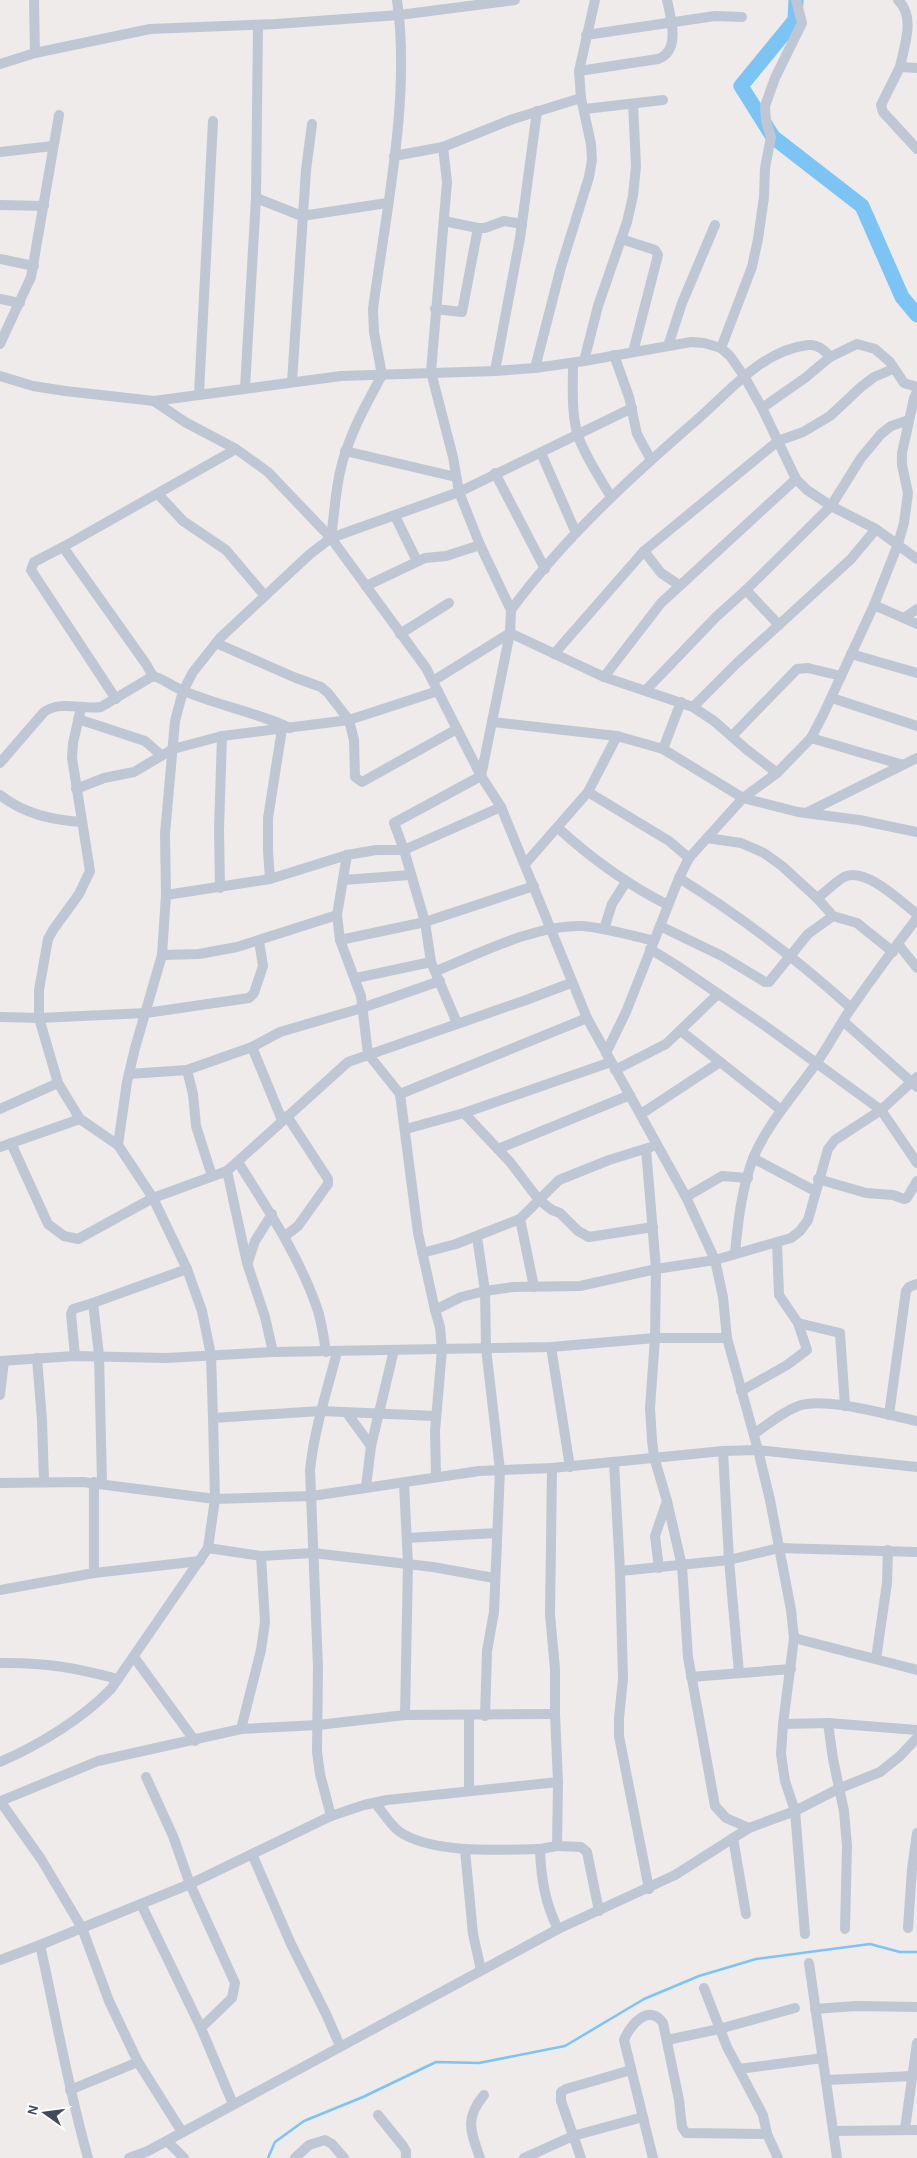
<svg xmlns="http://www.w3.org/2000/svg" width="917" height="2158" viewBox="0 0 917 2158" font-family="Karla,sans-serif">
	<rect width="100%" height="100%" fill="#eeebea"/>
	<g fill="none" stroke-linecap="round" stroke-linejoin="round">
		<!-- stream -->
		<path stroke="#7cc4f3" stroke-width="2.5" d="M 268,2158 L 275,2142 L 304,2121 L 363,2097 L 436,2062 L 479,2063 L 565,2046 L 644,1999 L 699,1976 L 756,1959 L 870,1944 L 900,1952 L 917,1952"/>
		<!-- river -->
		<path stroke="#7cc4f3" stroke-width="15" d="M 796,0 L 795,20 L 741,86 L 773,137 L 862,206 L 902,297 L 917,315"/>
		<!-- minor -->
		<g stroke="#bfc7d4" stroke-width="10">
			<path d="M 34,0 L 35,53"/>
			<path d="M 898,0 C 916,17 904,46 900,67"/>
			<path d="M 586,35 L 715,16 L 742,17"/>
			<path d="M 0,64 L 35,53 L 150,29 L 276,24 L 399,15 L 515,0"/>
			<path d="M 917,68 L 900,67 L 881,105 L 883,112 L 917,149"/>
			<path d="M 579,71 L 658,59 C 681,51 671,18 667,0"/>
			<path d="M 585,109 L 663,100"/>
			<path d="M 0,152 L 53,146"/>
			<path d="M 394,156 L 443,147 L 513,119 L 581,98"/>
			<path d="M 256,198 L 302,216 L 387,203"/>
			<path d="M 0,205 L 44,206"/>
			<path d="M 444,221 L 478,228 L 485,228 L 504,221 L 522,224"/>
			<path d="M 621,239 L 655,250 L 658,255 L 633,352"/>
			<path d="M 0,259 L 34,266"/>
			<path d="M 0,299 L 20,303"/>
			<path d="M 435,309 L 462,312 L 478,228"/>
			<path d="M 0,344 L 31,277 L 59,115"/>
			<path d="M 668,346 L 682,303 L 715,225"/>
			<path d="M 721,348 L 752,267 L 758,239 L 764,197 L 765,168 L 771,137 L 766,121 L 765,106 L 775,78 L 802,23 L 796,0"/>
			<path d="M 614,355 L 629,397 L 637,434 L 651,460"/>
			<path d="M 584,361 L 598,306 L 627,222 L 633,196 L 636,166 L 633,104"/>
			<path d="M 573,363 C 573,386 571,413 578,436 C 586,458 600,478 611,497"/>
			<path d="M 535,368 L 561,267 L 589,177 L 592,160 L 591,144 L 581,98 L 579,71 L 595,0"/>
			<path d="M 495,371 L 520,238 L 537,111"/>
			<path d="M 0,376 L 33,386 L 65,391 L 154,401 L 185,422 L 236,449 L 268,472 L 331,538 L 426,668 L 481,776 L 501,807 L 587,1018 L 686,1197 L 715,1260 L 723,1297 L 727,1338 L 758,1450 L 770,1500 L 791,1610 L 794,1638 L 783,1724 L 781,1754 L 785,1781 L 795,1811 L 805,1934"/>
			<path d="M 292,382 L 306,170 L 312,124"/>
			<path d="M 245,388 L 256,198 L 258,25"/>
			<path d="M 199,394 L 213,121"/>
			<path d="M 154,401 L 341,376 L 495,371 L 535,368 L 584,361 L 691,342 L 704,343 L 721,348 L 730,356 L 744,376 L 762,408 L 796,479 L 807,490 L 831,506 L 876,529 L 917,559"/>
			<path d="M 762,408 L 805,378 L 830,357 L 857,344 L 875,349 L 890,362 L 904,383 L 917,387"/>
			<path d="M 236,449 L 63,547 L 146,664 L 153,676 C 164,679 173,687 184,691 C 219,706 256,712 290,728"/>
			<path d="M 345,451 L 456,477"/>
			<path d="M 541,453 L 576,533"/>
			<path d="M 495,473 L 545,569"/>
			<path d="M 158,494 L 183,521 L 226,550 L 265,596"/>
			<path d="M 395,516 L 417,561"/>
			<path d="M 331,538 C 335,509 336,478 346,451 C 355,424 369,399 382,375 L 374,332 L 373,309 C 386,211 411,97 397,0"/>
			<path d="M 63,547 L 34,562 L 31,570 L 116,699"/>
			<path d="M 644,551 L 661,573 L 679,585"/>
			<path d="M 366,586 L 425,558 L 446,556 L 480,545"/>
			<path d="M 746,590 L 779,625"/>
			<path d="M 874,605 L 917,624"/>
			<path d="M 511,610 C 564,538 632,476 699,418 C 731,390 763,350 808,345 C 818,344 824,350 830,357"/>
			<path d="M 904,618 L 917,609"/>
			<path d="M 400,634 L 449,603"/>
			<path d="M 216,643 L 296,678 L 321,687 L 328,693 L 349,720 L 354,740 L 355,777 L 362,782 L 457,729"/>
			<path d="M 554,654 L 644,551 L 778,441 L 803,432 L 830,416 L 861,387 L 874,377 L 893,369"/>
			<path d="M 851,654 L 917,673"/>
			<path d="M 604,677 L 661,603 L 796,479"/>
			<path d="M 433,681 L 510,633 L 604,677 L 693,707 L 714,721 L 746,749 L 777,773"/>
			<path d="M 646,690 L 716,617 L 746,590 L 831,506 L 861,458 L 881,434 L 891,426 L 909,420"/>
			<path d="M 832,698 L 917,726"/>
			<path d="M 693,707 L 737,663 L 851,559 L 876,529"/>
			<path d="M 81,708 L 73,743 L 72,758 L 90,871 L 79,894 L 53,930 L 48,939 L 39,990 L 39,1018 L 58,1083 L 80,1119 L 118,1145"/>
			<path d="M 78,719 L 145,741 L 161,755"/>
			<path d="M 493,722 L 617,736 L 663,749 L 743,798 L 798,812 L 859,820 L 917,832"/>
			<path d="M 732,736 L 797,669 L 808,668 L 841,676"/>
			<path d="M 811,738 L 900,764"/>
			<path d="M 663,749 L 681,702"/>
			<path d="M 0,763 L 44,712 C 61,700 82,710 101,707 L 153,676"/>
			<path d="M 76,789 L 104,778 L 134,772 L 173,749 L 222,736 L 349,720 L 438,691"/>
			<path d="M 588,792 L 669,841 L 689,858"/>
			<path d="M 0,795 C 24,814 52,820 82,822"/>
			<path d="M 806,813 L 917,758"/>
			<path d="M 558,828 C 592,859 626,884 668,905"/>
			<path d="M 707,838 L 741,843 L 764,853 L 782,866 L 817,898 L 833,916 L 857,923 L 893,952"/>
			<path d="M 525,864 L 588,792 L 617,736"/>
			<path d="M 679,878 C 740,916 797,959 851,1008"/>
			<path d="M 270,879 L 268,851 L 268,818 L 282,729"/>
			<path d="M 343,880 L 410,875"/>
			<path d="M 220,888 L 219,830 L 222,736"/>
			<path d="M 166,895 L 270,879 L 347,855"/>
			<path d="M 817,898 C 826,892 835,882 844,877 C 865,866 901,902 917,914"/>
			<path d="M 337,915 L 340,940 L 361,996 L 368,1054 L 400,1094 L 587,1018"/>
			<path d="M 660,926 L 722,956 L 765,982 L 769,982 L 808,934 L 833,916"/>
			<path d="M 604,929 L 612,904 L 626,882"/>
			<path d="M 340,940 L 425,922 L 534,886"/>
			<path d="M 898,944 L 917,968"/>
			<path d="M 650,949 L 676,965 L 764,1025 L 881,1110 L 917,1163"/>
			<path d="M 162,955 L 199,954 L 237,947 L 337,915 L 347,855 L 376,850 L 404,850 L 394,823 L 481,776 L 510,633 L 511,610 L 480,545 L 459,492 L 453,457 L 431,372 L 447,182 L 443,147"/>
			<path d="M 436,971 C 478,954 537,924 582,926 C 606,928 630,935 654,941"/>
			<path d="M 356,978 L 431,962"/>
			<path d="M 0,1017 L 39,1018 L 146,1013 L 249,998 L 254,993 L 263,966 L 259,941"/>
			<path d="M 843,1021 L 917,1087"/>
			<path d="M 457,1023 L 431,962 L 425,922 L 404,850 L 501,807"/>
			<path d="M 681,1031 L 781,1110"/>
			<path d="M 252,1047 L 282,1120"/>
			<path d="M 606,1053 L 626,1012 L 679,878 L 689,858 L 743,798 L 777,773 L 811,738 L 823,715 L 874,605 L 898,544 L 904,523 L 908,493 L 902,465 L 902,453 L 914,398 L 917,392"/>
			<path d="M 187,1070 L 252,1047 L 280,1032 L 362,1008 L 440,981"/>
			<path d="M 615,1070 L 666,1044 L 718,994"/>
			<path d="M 129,1074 L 187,1070 L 193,1094 L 196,1126 L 212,1176"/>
			<path d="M 400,1094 L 418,1233 L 435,1310 L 440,1327 L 442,1350 L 435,1431 L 436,1476"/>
			<path d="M 0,1109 L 58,1083"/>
			<path d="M 464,1113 L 510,1162 L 539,1200 L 552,1210 L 560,1213 L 578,1231 L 589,1237 L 653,1227"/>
			<path d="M 641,1114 L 720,1062"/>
			<path d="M 406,1129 L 464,1113 L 611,1062"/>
			<path d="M 11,1143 L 48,1224 L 64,1236 L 78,1239 L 153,1198 L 227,1171 L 348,1062 L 526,1000 L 571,983"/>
			<path d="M 0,1147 L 80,1119"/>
			<path d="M 498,1149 L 630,1095"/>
			<path d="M 646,1149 L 656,1269 L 655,1338 L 650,1408 L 652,1440 L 654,1457 L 667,1501 L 682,1566 L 688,1657 L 715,1806 L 726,1818 L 749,1828"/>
			<path d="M 753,1158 L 815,1191"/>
			<path d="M 238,1162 C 268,1210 300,1257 318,1311 C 322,1324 324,1339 326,1352"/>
			<path d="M 227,1171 L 247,1263 L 265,1317 L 273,1352"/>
			<path d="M 818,1179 L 866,1193 L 893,1195 L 904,1199 L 907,1198 L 917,1181"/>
			<path d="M 686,1197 L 722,1176 L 748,1178"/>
			<path d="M 520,1219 L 534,1287"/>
			<path d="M 285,1236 L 298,1226 L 328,1184 L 328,1179 L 287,1116"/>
			<path d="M 477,1237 L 485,1291 L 486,1348 L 500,1470 L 494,1612 L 487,1651 L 485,1716"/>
			<path d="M 422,1253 L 456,1244 L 520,1219 L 559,1180 L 609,1160 L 651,1147"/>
			<path d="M 735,1253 C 738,1221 742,1186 754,1156 C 769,1122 794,1095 815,1065 C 829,1046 839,1025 852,1007 C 873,977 895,947 917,918"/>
			<path d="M 248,1262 L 255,1241 L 272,1214"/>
			<path d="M 93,1303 L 99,1355 L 102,1483"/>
			<path d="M 435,1310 L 461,1297 L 485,1291 L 513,1287 L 580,1286 L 656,1269 L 715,1260 L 791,1238 L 800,1231 L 808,1220 L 828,1149 L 835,1140 L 881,1110 L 917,1077"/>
			<path d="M 798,1323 L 840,1333 L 845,1406"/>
			<path d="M 551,1347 L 570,1467"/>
			<path d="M 75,1356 L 71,1314 L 73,1309 L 93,1303 L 187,1269"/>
			<path d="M 37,1358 L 42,1420 L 44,1481"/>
			<path d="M 0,1361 L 75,1356 L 166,1358 L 273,1352 L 551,1347 L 655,1338 L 727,1338"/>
			<path d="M 741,1391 L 787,1365 L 807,1350 L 798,1323 L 779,1295 L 777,1243"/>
			<path d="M 0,1395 L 4,1361"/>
			<path d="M 347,1413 L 371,1446"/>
			<path d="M 889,1415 L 906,1291 L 909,1287 L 917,1284"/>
			<path d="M 213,1418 L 321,1411 L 435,1416"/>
			<path d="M 754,1434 C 767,1425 781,1413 796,1407 C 822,1395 887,1415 917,1421"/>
			<path d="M 723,1451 L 729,1560 L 739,1673"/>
			<path d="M 614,1462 L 620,1571 L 623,1679 L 619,1718 L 619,1736 L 649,1889"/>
			<path d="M 552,1468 L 550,1615 L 555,1669 L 555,1714 L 558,1782 L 557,1846 L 540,1849 C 541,1878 545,1903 558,1929"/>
			<path d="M 0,1483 L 83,1482 L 215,1499 L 312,1496 L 479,1471 L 552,1468 L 723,1451 L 758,1450 L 917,1467"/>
			<path d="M 404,1483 L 408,1564 L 405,1715"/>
			<path d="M 366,1487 L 371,1446 L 394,1350"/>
			<path d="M 407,1538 L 497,1533"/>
			<path d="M 208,1548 L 261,1556 L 313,1553 L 433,1567 L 494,1578"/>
			<path d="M 659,1568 L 655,1536 L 667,1501"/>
			<path d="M 620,1571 L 729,1560 L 779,1548 L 917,1552"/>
			<path d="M 94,1573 L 94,1482"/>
			<path d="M 0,1590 L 94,1573 L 200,1561"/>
			<path d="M 794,1638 L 917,1670"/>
			<path d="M 134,1657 L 195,1741"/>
			<path d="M 876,1659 L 887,1583 L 888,1550"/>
			<path d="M 0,1663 C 44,1662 76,1668 118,1679"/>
			<path d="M 691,1677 L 791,1669"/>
			<path d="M 469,1716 L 469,1791"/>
			<path d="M 828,1723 L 833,1759 L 844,1811 L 847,1846 L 845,1929"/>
			<path d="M 783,1724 L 828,1723 L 917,1730"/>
			<path d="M 241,1729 L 261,1650 L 265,1622 L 261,1556"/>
			<path d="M 0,1762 C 39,1745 82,1719 111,1689 L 208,1548 L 215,1499 L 213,1418 L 211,1355 L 202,1311 L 187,1269 L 153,1198 L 118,1145 L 127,1082 L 135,1048 L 162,955 L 166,895 L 165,834 L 175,721 L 183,691 L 193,672 L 220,638 L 310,554 L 331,538 L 459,492 L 632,408"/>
			<path d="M 146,1777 L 173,1836 L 190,1884 L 235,1983 L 232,1998 L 201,2028"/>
			<path d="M 0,1801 L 41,1859 L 82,1928 L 109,2001 L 138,2062 L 182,2132"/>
			<path d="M 1,1801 L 98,1761 L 241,1729 L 318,1725 L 405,1715 L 555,1714"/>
			<path d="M 375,1803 C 383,1812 390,1825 400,1832 C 432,1854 502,1850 540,1849"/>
			<path d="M 331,1816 L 320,1774 L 317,1752 L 318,1667 L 310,1470 C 314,1430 327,1391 337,1352"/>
			<path d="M 733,1838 L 746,1914"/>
			<path d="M 557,1846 L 581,1847 L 587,1852 L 599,1911"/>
			<path d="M 465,1850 L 473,1934 L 481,1970"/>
			<path d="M 252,1854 L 291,1944 L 326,2014 L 340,2046"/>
			<path d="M 141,1904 L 201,2028 L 233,2104"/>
			<path d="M 908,1928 L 912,1869 L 917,1833"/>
			<path d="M 40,1945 C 56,2016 68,2088 88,2158"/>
			<path d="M 0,1960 L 40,1945 L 190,1884 L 331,1816 L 364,1805 L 387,1800 L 558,1782"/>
			<path d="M 809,1963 L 837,2158"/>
			<path d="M 704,1988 L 727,2047 L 763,2115 L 767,2134 L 778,2158"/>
			<path d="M 815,2009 L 856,2006 L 917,2007"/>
			<path d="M 667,2040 L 719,2029 L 795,2008"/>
			<path d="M 739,2069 L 823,2058"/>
			<path d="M 826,2080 L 913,2076"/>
			<path d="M 70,2090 L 138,2062"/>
			<path d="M 378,2115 L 403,2146 L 406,2151 L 406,2158"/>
			<path d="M 905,2129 L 917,2043"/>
			<path d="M 834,2131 L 917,2130"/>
			<path d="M 167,2141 L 184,2158"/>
			<path d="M 129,2158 L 148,2151 L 558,1929 L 675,1875 L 749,1828 L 795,1811 L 838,1789 L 880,1772 L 900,1756 L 917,1738"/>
			<path d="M 295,2158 L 309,2145 L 325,2140 L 332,2144 L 344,2158"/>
			<path d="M 480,2158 C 471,2132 464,2119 484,2095"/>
			<path d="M 524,2158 L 573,2136 L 643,2117"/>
			<path d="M 581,2158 L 561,2101 L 561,2092 L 566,2089 L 631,2070"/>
			<path d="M 653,2158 L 624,2040 C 631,2024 649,2003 663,2023 L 679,2100 L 682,2127 L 686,2133 L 767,2134"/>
		</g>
	</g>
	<!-- north arrow -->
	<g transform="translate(45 2113) rotate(284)" stroke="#ffffff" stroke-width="4" paint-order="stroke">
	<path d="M0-4L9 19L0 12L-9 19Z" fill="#424a5a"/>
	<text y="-8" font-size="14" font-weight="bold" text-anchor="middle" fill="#424a5a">N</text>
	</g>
</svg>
